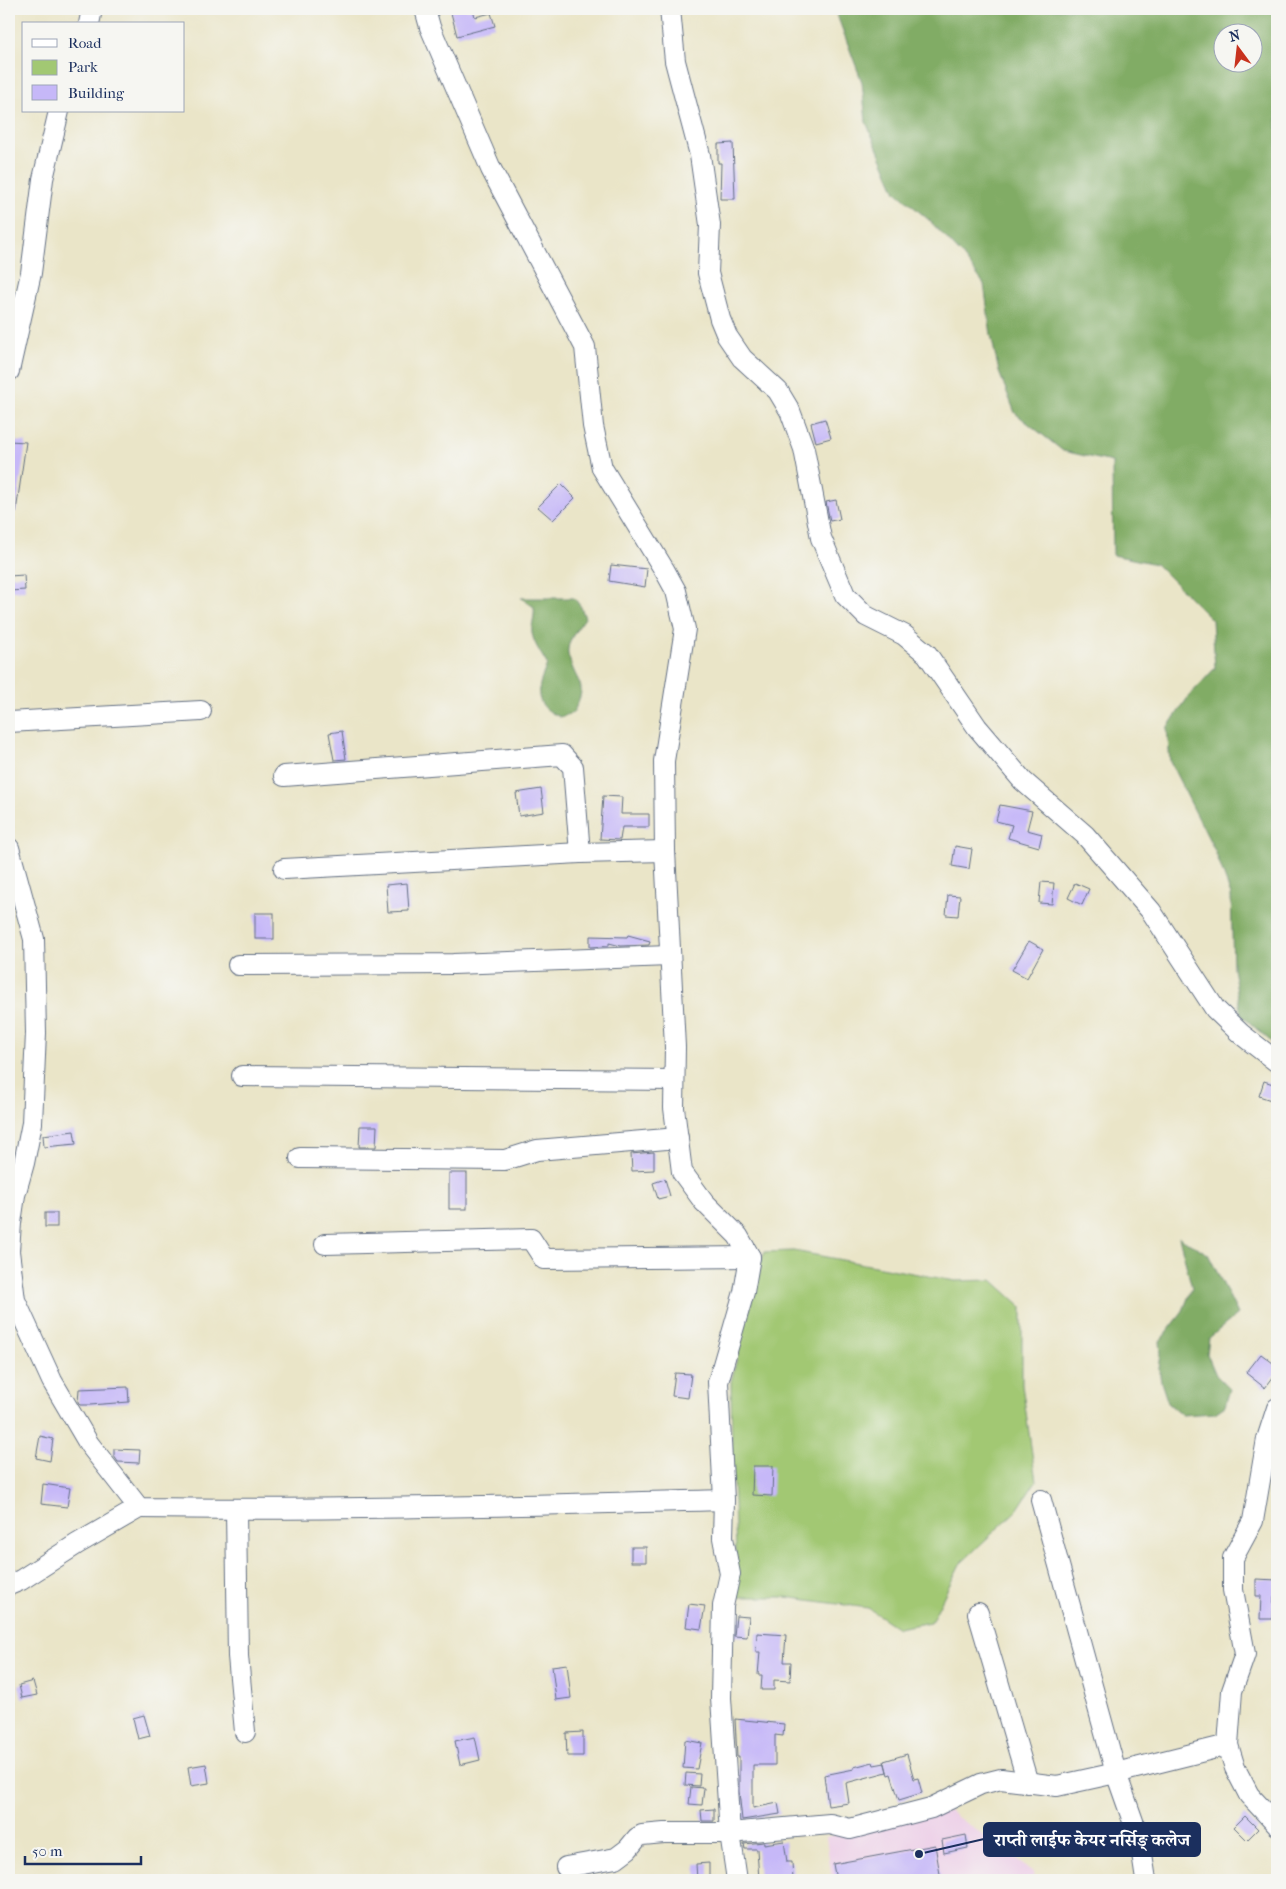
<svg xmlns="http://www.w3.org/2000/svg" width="1286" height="1889" viewBox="0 0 1286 1889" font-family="'IM FELL French Canon','Noto Serif Devanagari',serif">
	<rect width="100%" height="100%" fill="#f6f6f2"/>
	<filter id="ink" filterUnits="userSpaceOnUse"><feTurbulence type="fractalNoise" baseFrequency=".02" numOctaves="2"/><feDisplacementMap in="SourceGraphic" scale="10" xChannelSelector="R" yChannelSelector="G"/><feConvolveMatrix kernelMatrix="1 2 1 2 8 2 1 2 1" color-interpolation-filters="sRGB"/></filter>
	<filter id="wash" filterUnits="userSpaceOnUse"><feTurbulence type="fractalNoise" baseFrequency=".0096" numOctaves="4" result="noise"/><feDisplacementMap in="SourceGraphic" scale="20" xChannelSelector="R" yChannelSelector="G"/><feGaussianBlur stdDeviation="1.12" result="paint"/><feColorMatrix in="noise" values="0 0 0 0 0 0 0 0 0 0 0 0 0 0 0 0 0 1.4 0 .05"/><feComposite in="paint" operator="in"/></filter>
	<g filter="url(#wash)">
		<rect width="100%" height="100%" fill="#eae5c8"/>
		<!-- built -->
		<path fill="#edd0e8" d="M 949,1811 L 1033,1872 L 1034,1880 L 832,1880 L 826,1837 Z"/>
		<!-- green -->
		<path fill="#a2c873" stroke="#5e7c68" d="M 794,1251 L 955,1281 L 992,1280 L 1022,1307 L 1022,1385 L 1036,1481 L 1017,1510 L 960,1564 L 931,1622 L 898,1628 L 868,1608 L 785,1597 L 738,1597 L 732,1456 L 731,1382 L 764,1252 Z"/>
		<!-- forest -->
		<g fill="#81ac65" stroke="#4e6e62" fill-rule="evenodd">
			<path d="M 838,9 L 1277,9 L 1277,1047 L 1241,1015 L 1233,968 L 1231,895 L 1215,851 L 1170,762 L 1167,728 L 1189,696 L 1215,668 L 1212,620 L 1156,564 L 1113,555 L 1112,462 L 1063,451 L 1015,413 L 999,372 L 991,335 L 984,284 L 962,255 L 929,220 L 896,192 L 866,122 L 862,82 L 837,15 ZM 1224,32 L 1254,32 L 1254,62 L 1224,62 Z"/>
			<path d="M 521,598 L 574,598 L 581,607 L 585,618 C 579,627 569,638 568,649 C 567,653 569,658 570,661 C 579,688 588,683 573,713 L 560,717 C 530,704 538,688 547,664 C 541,653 530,639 532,627 C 533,619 535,615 534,607 Z"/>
			<path d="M 1179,1237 L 1208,1254 L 1238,1314 L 1209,1338 L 1207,1354 L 1216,1375 L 1230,1389 L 1225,1406 L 1215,1413 L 1182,1415 L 1168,1403 L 1161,1382 L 1159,1369 L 1161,1354 L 1160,1341 L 1182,1313 L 1192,1288 Z"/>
		</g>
		<g id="blocks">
			<!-- building -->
			<g fill="#c6b8f8">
				<path d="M 450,9 L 473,9 L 475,17 L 491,13 L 495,26 L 457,36 Z"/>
				<path d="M 733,143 L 735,199 L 720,199 L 721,163 L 718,163 L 718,144 Z"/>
				<path d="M 825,419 L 831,438 L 816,442 L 811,423 Z"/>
				<path d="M 9,441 L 26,442 L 16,512 L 9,512 Z"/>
				<path d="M 561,484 L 575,498 L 553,520 L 538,507 Z"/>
				<path d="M 836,500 L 840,519 L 830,521 L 826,502 Z"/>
				<path d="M 611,565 L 647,569 L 645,587 L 609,581 Z"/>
				<path d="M 24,575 L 25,590 L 9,591 L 9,576 Z"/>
				<path d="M 342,731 L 346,759 L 334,760 L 329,733 Z"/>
				<path d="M 541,789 L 544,812 L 519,816 L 516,793 Z"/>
				<path d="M 603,796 L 622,797 L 621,814 L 649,814 L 649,827 L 622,827 L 620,840 L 600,839 Z"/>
				<path d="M 1000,805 L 1032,811 L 1027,830 L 1042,834 L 1039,847 L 1008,838 L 1012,825 L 996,821 Z"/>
				<path d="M 955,846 L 972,849 L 969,869 L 952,866 Z"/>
				<path d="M 1041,882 L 1054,883 L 1052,904 L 1039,903 Z"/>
				<path d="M 407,883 L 409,911 L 388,912 L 386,885 Z"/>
				<path d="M 1075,883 L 1089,889 L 1082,905 L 1068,898 Z"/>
				<path d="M 948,895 L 960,896 L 958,916 L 946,915 Z"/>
				<rect x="255" y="913" width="19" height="26"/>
				<path d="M 628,935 L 650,941 L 649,945 L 621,946 L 609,943 L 609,946 L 590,947 L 590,936 L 627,937 Z"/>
				<path d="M 1029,941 L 1043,949 L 1027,978 L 1012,970 Z"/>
				<path d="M 1264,1081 L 1276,1085 L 1271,1100 L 1259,1096 Z"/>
				<path d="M 360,1126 L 377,1126 L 376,1147 L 359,1147 Z"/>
				<path d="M 74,1131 L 76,1144 L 44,1147 L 43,1135 Z"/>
				<path d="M 654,1152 L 654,1170 L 632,1171 L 631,1154 Z"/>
				<rect x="449" y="1173" width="18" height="36"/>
				<path d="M 665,1179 L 670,1196 L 658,1199 L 653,1183 Z"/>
				<rect x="45" y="1213" width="12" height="14"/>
				<path d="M 1261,1354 L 1277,1366 L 1277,1372 L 1265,1388 L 1246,1373 Z"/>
				<path d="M 675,1373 L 691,1374 L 688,1398 L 672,1396 Z"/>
				<path d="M 128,1387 L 129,1402 L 90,1405 L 80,1405 L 78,1402 L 79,1389 Z"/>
				<path d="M 40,1436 L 53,1439 L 50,1461 L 36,1458 Z"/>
				<path d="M 114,1449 L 140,1450 L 139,1463 L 118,1462 L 114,1456 Z"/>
				<path d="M 753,1466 L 773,1466 L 772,1496 L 752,1495 Z"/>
				<path d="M 43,1484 L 70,1488 L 67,1507 L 41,1504 Z"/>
				<rect x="631" y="1547" width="15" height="15"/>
				<path d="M 1256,1579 L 1277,1580 L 1277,1596 L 1274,1596 L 1273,1619 L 1260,1619 L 1261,1596 L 1256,1596 Z"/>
				<path d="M 689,1604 L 705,1606 L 701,1629 L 686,1627 Z"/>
				<path d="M 736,1616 L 749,1617 L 747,1637 L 734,1636 Z"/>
				<path d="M 757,1633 L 786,1635 L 784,1662 L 791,1662 L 790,1681 L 774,1680 L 774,1690 L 761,1690 L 762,1675 L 758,1675 L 760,1652 L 756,1652 Z"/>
				<path d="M 567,1664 L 571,1698 L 556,1700 L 552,1666 Z"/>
				<path d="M 33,1681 L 37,1695 L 22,1698 L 19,1685 Z"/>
				<path d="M 144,1715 L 150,1736 L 138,1739 L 133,1718 Z"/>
				<path d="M 735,1719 L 784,1724 L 783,1736 L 775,1735 L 775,1765 L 753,1765 L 753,1808 L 778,1803 L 780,1814 L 742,1820 L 739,1791 L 739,1757 L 737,1757 Z"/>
				<path d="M 583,1732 L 583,1756 L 567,1756 L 566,1733 Z"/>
				<path d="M 475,1737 L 480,1760 L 460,1765 L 455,1741 Z"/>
				<path d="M 685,1740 L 702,1743 L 697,1769 L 683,1768 Z"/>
				<path d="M 907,1754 L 914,1779 L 918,1778 L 922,1793 L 899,1800 L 891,1774 L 888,1775 L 884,1761 Z"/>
				<path d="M 873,1762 L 874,1765 L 885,1763 L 887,1772 L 846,1783 L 849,1803 L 828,1806 L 824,1775 L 854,1769 L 854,1767 Z"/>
				<path d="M 206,1764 L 209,1783 L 191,1786 L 188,1767 Z"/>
				<path d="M 686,1773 L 700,1774 L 699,1786 L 685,1785 Z"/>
				<path d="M 691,1787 L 704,1788 L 702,1805 L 689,1804 Z"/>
				<path d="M 714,1809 L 714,1821 L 702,1821 L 701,1810 Z"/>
				<path d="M 1245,1816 L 1258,1829 L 1247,1840 L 1234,1827 Z"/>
				<path d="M 966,1835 L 968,1848 L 944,1853 L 942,1840 Z"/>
				<path d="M 784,1841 L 787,1862 L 792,1862 L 793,1880 L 759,1880 L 757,1849 L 745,1849 L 744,1844 L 764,1842 L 764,1844 Z"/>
				<path d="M 935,1845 L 941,1880 L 836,1880 L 833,1864 Z"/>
				<path d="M 709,1863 L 709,1880 L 697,1880 L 696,1864 Z"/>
			</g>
		</g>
	</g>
	<g filter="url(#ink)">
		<use href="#blocks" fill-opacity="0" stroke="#636f83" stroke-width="1"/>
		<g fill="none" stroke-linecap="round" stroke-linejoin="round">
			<defs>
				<g id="minor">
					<path d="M 425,9 L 430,27 L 491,169 L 585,347 L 593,426 L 602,468 L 665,571 L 676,591 L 685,629 L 664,761 L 665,851 L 675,1047 L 674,1108 L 682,1172 L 704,1202 L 738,1236 L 750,1257 L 744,1292 L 718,1382 L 724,1500 L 723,1538 L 730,1574 L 723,1606 L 721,1698 L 730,1833 L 737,1880"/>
					<path d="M 670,9 L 675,61 L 700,155 L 710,225 L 708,273 L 720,319 L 727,336 L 742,358 L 778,391 L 790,411 L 804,449 L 821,538 L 845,595 L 866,616 L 904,635 L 927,654 L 977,727 L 1023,781 L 1085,835 L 1151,911 L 1215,1009 L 1241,1034 L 1277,1062"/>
					<path d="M 89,24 L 92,9"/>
					<path d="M 9,371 L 31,273 L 43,179 L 59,111"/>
					<path d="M 9,722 L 201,711"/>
					<path d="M 284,776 L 562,755 L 573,767 L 580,853"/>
					<path d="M 9,848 L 34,939 L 36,1033 L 32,1123 L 24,1163 L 15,1195 L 11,1223 L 9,1251 L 15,1300 L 52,1381 L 89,1444 L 139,1508 C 334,1511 529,1505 724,1500"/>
					<path d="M 284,869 L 580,853 L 665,851"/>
					<path d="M 238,965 L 453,964 L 669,956"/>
					<path d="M 242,1076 L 674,1080"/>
					<path d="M 300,1158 L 505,1160 L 537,1150 L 678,1138"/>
					<path d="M 325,1244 L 531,1239 L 544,1259 L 750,1257"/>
					<path d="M 1277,1408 L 1267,1439 L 1253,1521 L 1233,1558 L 1233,1590 L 1245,1654 L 1232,1691 L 1228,1745 L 1235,1768 L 1249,1795 L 1277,1825"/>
					<path d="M 1041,1500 L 1116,1773 L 1140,1841 L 1146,1880"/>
					<path d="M 236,1509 L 238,1656 L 245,1732"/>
					<path d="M 9,1585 L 21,1580 L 77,1544 L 139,1508"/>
					<path d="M 978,1613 L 1028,1783"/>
					<path d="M 566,1867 L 616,1858 L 628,1849 L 637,1838 L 642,1835 L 664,1833 L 730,1833 L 830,1824 L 850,1829 L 931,1808 L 981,1784 L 1001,1779 L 1057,1786 L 1116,1773 L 1228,1745"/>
				</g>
			</defs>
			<!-- minor casing -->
			<use href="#minor" stroke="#636f83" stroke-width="22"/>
			<!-- minor -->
			<use href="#minor" stroke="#fff" stroke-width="20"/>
		</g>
	</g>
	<!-- callouts -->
	<path fill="none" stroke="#1b2f5e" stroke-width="2" d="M919 1854L984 1839"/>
	<circle fill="#1b2f5e" stroke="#f6f6f2" stroke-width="2" cx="919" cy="1854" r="5"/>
	<rect fill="#1b2f5e" stroke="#1b2f5e" stroke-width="2" x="984" y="1823" width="216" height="33" rx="5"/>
	<g font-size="18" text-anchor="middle" font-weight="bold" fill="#fff">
		<text x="1092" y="1846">राप्ती लाईफ केयर नर्सिङ् कलेज</text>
	</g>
	<!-- margin -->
	<rect width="1286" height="1889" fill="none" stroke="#f6f6f2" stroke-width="30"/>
	<!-- legend -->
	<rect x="22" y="22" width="162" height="90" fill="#f6f6f2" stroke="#9ea6b7"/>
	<rect x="32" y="39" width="25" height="8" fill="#ffffff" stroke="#9ea6b7"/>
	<text x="68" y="48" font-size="15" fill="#1b2f5e">Road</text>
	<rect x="32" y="60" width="25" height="15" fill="#a2c873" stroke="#9ea6b7"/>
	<text x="68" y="72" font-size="15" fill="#1b2f5e">Park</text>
	<rect x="32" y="85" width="25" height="15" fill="#c6b8f8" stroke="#9ea6b7"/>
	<text x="68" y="98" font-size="15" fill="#1b2f5e">Building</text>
	<!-- north arrow -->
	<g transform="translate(1238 48) rotate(345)"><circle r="24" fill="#f6f6f2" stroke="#9ea6b7"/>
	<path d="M0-4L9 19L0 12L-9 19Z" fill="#c8321e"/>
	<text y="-8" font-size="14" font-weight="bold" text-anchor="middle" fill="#1b2f5e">N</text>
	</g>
	<!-- scale -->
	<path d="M25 1856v8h116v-8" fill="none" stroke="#1b2f5e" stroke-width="2.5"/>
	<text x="32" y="1856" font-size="15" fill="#1b2f5e" stroke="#f6f6f2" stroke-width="4" paint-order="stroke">50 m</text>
</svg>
